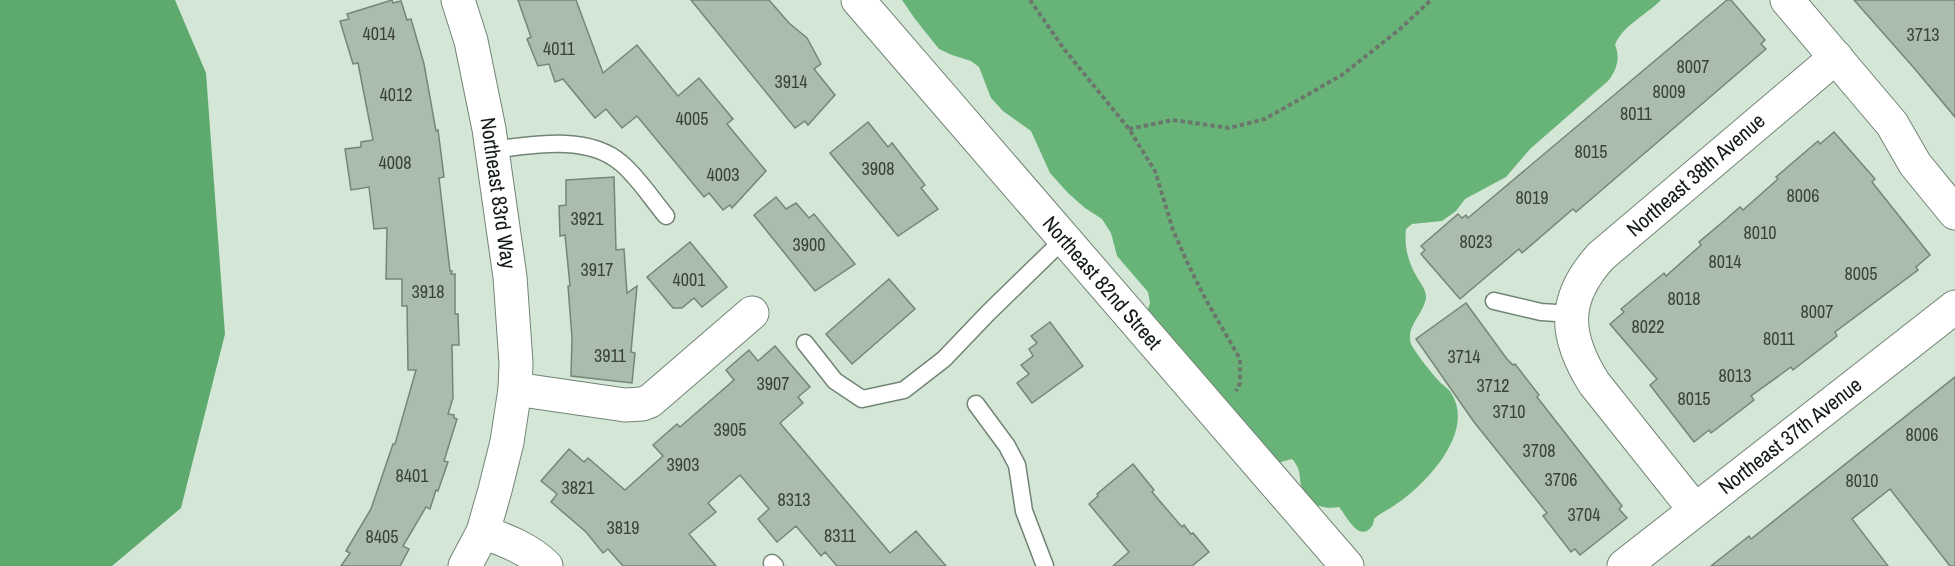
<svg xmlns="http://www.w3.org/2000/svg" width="1955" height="566" viewBox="0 0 1955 566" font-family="'Archivo Narrow',sans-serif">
	<rect width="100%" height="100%" fill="#d4e7d7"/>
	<!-- forest -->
	<path fill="#68b478" d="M 902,0 L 1661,0 C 1646,15 1621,27 1615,45 C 1621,58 1616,71 1608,81 L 1530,149 L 1506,177 L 1465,199 L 1456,211 L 1442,221 L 1412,224 L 1406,229 C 1404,246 1408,262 1417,277 C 1420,283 1426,289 1426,297 C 1425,313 1405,326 1411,344 C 1414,351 1435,378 1442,384 C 1445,387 1449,389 1451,393 C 1478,434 1419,492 1387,510 C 1383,512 1378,515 1375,518 C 1373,520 1374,524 1372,526 C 1359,544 1346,515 1339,507 C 1323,510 1305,504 1301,486 C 1299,474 1301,469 1292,459 L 1277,463 L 1147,312 L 1150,303 L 1148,292 L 1117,256 L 1111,233 L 1102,219 L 1085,208 L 1068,193 L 1050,173 L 1031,131 L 1003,111 L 991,98 L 979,67 L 971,61 L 952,55 L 939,49 L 915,19 Z"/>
	<!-- water -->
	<path fill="#5eaa6e" d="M 0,0 L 175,0 L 206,73 L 225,334 L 181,508 L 112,566 L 0,566 Z"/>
	<!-- building -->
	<g fill="#aabcac" stroke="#758678" stroke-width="1.5">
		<path d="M 392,0 L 393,3 L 401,1 L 407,20 L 411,19 L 424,64 L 436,131 L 438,130 L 444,177 L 439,178 L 450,271 L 452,271 L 451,274 L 455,274 L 455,314 L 458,314 L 459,345 L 452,345 L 453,398 L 448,414 L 454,415 L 454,418 L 457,419 L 444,461 L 448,462 L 438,491 L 436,490 L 430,509 L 426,507 L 403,546 L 409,549 L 400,566 L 341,566 L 350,553 L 346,551 L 371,509 L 393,444 L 395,444 L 416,370 L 408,370 L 407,306 L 402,306 L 402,279 L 386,279 L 387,228 L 374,229 L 369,187 L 351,190 L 345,149 L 361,147 L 361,142 L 373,140 L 358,63 L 353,64 L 340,21 L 349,19 L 347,14 Z"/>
		<path d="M 518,0 L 576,0 L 603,73 L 637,45 L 678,96 L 699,78 L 733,119 L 727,124 L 766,171 L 732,208 L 730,205 L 723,210 L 709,193 L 704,197 L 637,116 L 622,128 L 606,109 L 595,118 L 563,79 L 555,82 L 549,64 L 538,66 L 527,39 L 531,37 Z"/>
		<path d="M 691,0 L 769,0 L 789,23 L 807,38 L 821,64 L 814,69 L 835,95 L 808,125 L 805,121 L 795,128 Z"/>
		<path d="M 1727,0 L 1731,0 L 1765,40 L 1761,44 L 1766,49 L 1576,212 L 1573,209 L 1522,253 L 1519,249 L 1460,299 L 1421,254 L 1425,250 L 1421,246 L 1458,214 L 1462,218 L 1466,215 L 1468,218 Z"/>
		<path d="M 1854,0 L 1955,0 L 1955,117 L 1914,68 Z"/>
		<path d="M 868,122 L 888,147 L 892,143 L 925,185 L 921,188 L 938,209 L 898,236 L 830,153 Z"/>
		<path d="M 1834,132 L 1875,179 L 1872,182 L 1930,255 L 1916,267 L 1918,270 L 1835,332 L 1837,336 L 1793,370 L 1791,367 L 1751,396 L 1754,400 L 1711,433 L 1709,430 L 1694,442 L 1650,385 L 1657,379 L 1610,324 L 1624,312 L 1621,309 L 1664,273 L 1666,276 L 1701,245 L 1699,242 L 1725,220 L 1740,207 L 1743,210 L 1778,179 L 1776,177 L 1818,141 L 1820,144 Z"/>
		<path d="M 614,177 L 616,250 L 624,249 L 627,293 L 637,286 L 631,352 L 635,353 L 632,383 L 571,376 L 572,338 L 568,286 L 570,286 L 565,235 L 560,236 L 559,206 L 566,205 L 566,180 Z"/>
		<path d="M 776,197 L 786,209 L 796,203 L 809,218 L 814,214 L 855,264 L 815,291 L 754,215 Z"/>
		<path d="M 690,242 L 727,287 L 702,307 L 694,298 L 682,308 L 673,308 L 647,277 Z"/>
		<path d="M 889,279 L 915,309 L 852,364 L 826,334 Z"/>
		<path d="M 1466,303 L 1507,359 L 1513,365 L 1515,364 L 1539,395 L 1537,397 L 1622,506 L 1619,509 L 1627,518 L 1580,555 L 1575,549 L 1571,552 L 1543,516 L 1547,513 L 1474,422 L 1416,339 Z"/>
		<path d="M 1050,322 L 1083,366 L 1032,403 L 1017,383 L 1029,374 L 1021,365 L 1033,356 L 1029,349 L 1037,343 L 1031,336 Z"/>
		<path d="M 775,346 L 810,387 L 798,397 L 803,403 L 780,423 L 890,553 L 916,531 L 946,566 L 837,566 L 825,552 L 821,556 L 796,526 L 777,542 L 758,519 L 769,509 L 740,475 L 708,503 L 716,512 L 689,534 L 716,566 L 623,566 L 608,549 L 603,553 L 586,532 L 551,502 L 557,494 L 541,481 L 569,449 L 584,462 L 588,458 L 625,490 L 663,456 L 653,445 L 677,424 L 680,427 L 734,380 L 726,370 L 749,350 L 758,361 Z"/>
		<path d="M 1955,377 L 1955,566 L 1950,566 L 1890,489 L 1852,519 L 1888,566 L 1711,566 L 1749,536 L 1751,539 Z"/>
		<path d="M 1133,464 L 1154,490 L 1152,492 L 1182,527 L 1184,525 L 1191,534 L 1193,533 L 1209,552 L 1192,566 L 1113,566 L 1129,552 L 1089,504 L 1098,496 L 1097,494 Z"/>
	</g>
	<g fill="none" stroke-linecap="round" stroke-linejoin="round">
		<defs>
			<g id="lane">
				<path d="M 492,150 C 532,145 588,134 621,163 C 637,176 652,199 666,216"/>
				<path d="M 1494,301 L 1541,312 L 1572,314"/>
				<path d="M 805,343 L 835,381 L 862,399 L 904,390 L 944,359 L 988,313 L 1064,239"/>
				<path d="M 976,404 L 1007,446 L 1017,465 L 1024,511 L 1045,566"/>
				<path d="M 772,563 L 775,566"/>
			</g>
			<g id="street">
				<path d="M 458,0 L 471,41 L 489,129 L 510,277 L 516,363 L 515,389 L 507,442 L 495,490 L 483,532 L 465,566"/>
				<path d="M 858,0 L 1347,566"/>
				<path d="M 1787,0 L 1892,124 L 1915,164 L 1955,213"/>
				<path d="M 515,389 L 625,405 L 642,404 L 650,401 L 752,313"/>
				<path d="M 1695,510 L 1594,383 C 1564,335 1562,299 1601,256 L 1836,57"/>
				<path d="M 483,532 C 505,540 529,549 546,566"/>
				<path d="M 1624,566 L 1955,307"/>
			</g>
		</defs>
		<!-- lane casing -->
		<use href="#lane" stroke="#728475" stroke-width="19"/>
		<!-- street casing -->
		<use href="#street" stroke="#728475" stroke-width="35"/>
		<!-- path -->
		<g stroke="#6b776d" stroke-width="4" stroke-dasharray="4.5 3" stroke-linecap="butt">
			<path d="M 1030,0 L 1064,49 L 1129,129 L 1155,171 L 1173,230 L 1188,264 L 1206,300 L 1240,359 L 1240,383 L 1236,391"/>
			<path d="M 1129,129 L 1173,120 L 1229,128 L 1265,119 L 1342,75 L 1400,29 L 1431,0"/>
		</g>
		<!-- lane -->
		<use href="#lane" stroke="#fff" stroke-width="16"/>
		<!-- street -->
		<use href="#street" stroke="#fff" stroke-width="33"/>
	</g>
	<g text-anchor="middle" stroke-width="4.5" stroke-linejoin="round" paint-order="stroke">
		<!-- number labels -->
		<g font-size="18" fill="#39423a">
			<text x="379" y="40">4014</text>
			<text x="1923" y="41">3713</text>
			<text x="559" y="55">4011</text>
			<text x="1693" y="73">8007</text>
			<text x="791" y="88">3914</text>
			<text x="1669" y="98">8009</text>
			<text x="396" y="101">4012</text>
			<text x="1636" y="120">8011</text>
			<text x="692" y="125">4005</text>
			<text x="1591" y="158">8015</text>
			<text x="395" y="169">4008</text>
			<text x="878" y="175">3908</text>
			<text x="723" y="181">4003</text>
			<text x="1803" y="202">8006</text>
			<text x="1532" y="204">8019</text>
			<text x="587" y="225">3921</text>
			<text x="1760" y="239">8010</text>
			<text x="1476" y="248">8023</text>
			<text x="809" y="251">3900</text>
			<text x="1725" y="268">8014</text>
			<text x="597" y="276">3917</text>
			<text x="1861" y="280">8005</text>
			<text x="689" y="286">4001</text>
			<text x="428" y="298">3918</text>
			<text x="1684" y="305">8018</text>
			<text x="1817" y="318">8007</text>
			<text x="1648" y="333">8022</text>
			<text x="1779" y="345">8011</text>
			<text x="610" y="362">3911</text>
			<text x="1464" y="363">3714</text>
			<text x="1735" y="382">8013</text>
			<text x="773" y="390">3907</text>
			<text x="1493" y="392">3712</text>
			<text x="1694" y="405">8015</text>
			<text x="1509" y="418">3710</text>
			<text x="730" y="436">3905</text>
			<text x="1922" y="441">8006</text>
			<text x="1539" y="457">3708</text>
			<text x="683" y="471">3903</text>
			<text x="412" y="482">8401</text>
			<text x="1561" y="486">3706</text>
			<text x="1862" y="487">8010</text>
			<text x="578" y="494">3821</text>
			<text x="794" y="506">8313</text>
			<text x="1584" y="521">3704</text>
			<text x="623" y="534">3819</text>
			<text x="840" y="542">8311</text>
			<text x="382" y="543">8405</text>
		</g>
		<!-- street labels -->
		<g font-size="21" fill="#131a14" stroke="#fff">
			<text transform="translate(1696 175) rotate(-41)" y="7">Northeast 38th Avenue</text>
			<text transform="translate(498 193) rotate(82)" y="7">Northeast 83rd Way</text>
			<text transform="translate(1102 283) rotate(49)" y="7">Northeast 82nd Street</text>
			<text transform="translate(1790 436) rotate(-38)" y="7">Northeast 37th Avenue</text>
		</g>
	</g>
</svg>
